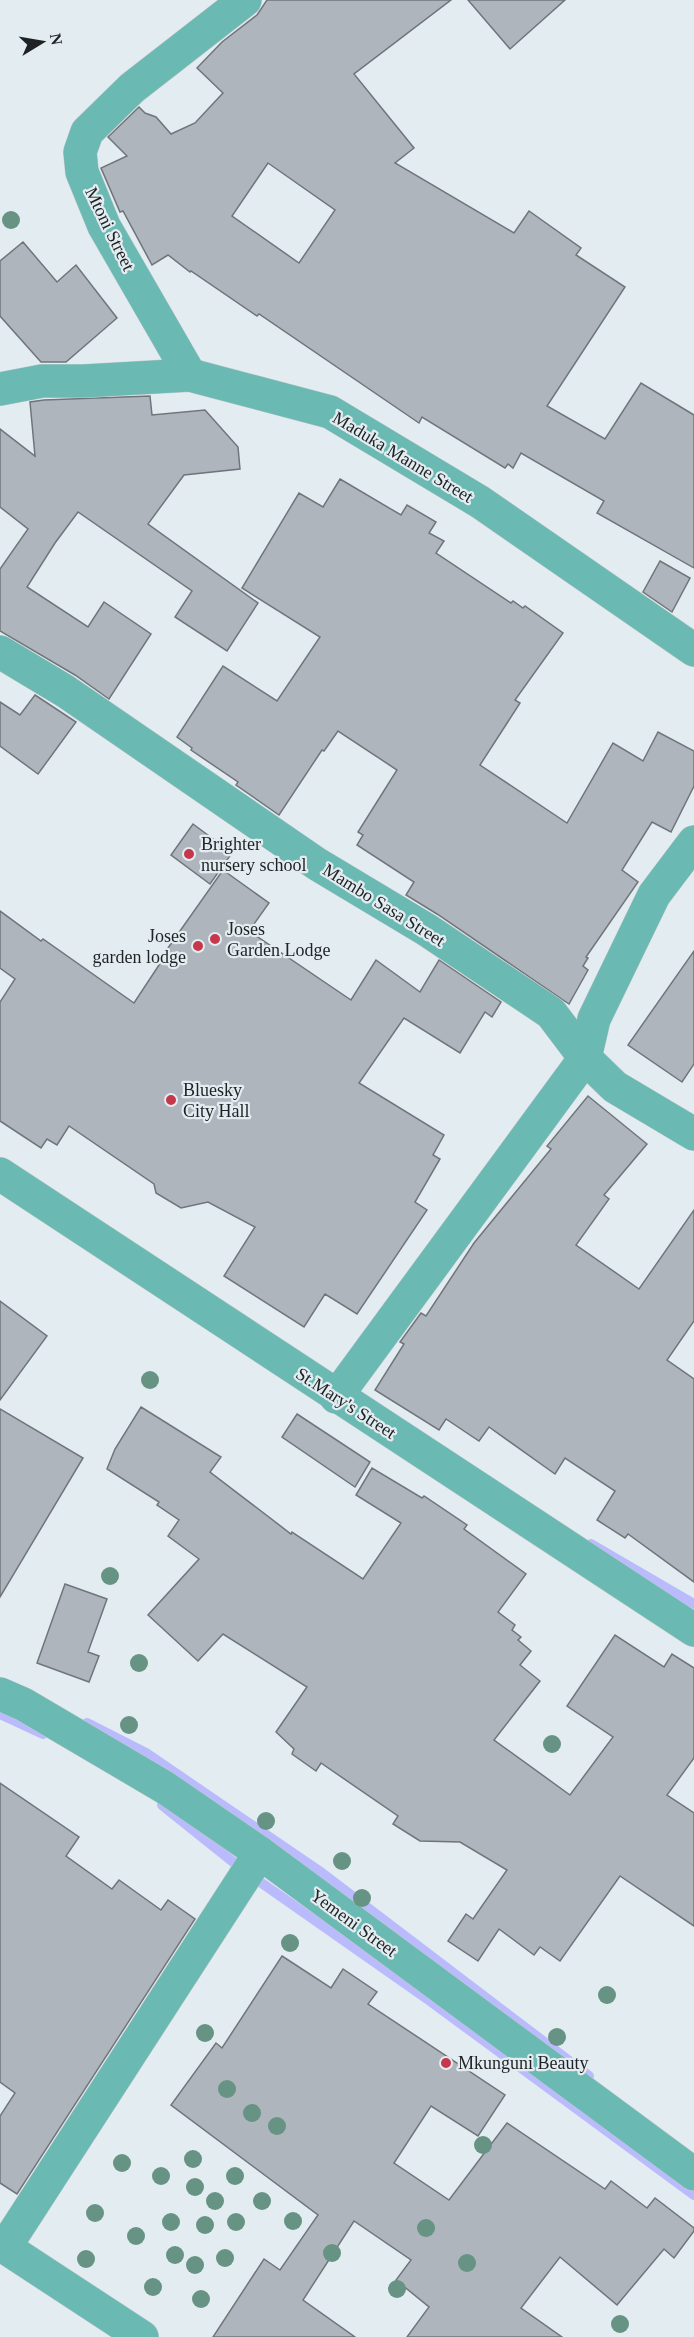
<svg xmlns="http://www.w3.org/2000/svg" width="694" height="2337" viewBox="0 0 694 2337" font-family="Georgia,serif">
	<rect width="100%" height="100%" fill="#e3edf1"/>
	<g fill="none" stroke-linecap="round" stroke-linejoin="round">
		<!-- stream -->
		<g stroke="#babbfc" stroke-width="10">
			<path d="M 591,1544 L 694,1604"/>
			<path d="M 0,1714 L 43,1734"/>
			<path d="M 87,1723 L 146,1753 L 322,1873 L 589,2076"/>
			<path d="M 162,1805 L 237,1865"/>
			<path d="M 256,1879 L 430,2001 L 694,2195"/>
		</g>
	</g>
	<!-- building -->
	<g fill="#afb5bc" stroke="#6f757b" stroke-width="1.5" fill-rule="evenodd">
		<path d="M 267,0 L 451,0 L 354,74 L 414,148 L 395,163 L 514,233 L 529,211 L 581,248 L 576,255 L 625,287 L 547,406 L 605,439 L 641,383 L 694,415 L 694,568 L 597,513 L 604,501 L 521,453 L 513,468 L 508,464 L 505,468 L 422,417 L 419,423 L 259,314 L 257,316 L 191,271 L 190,272 L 168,255 L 152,265 L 123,211 L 120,212 L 101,168 L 127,156 L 108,137 L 139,107 L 145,113 L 156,117 L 171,134 L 195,123 L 223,93 L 197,68 L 222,42 L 257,15 ZM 268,163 L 335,210 L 299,263 L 232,216 Z"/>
		<path d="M 468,0 L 565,0 L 510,49 Z"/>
		<path d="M 23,242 L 57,282 L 76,265 L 117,318 L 66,362 L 41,362 L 0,316 L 0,261 Z"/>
		<path d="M 150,396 L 152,415 L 205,410 L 238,447 L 240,469 L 184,475 L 148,524 L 258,603 L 227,651 L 175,617 L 192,591 L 78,512 L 55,543 L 27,587 L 88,627 L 104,602 L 151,634 L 109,699 L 75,675 L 0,631 L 0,569 L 28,529 L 0,507 L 0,429 L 35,456 L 30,402 L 44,400 Z"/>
		<path d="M 340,479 L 401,515 L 407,505 L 436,522 L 429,533 L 444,541 L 436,553 L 511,603 L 513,601 L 523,608 L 525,606 L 563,633 L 515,700 L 520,703 L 480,765 L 567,823 L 613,743 L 643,761 L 658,732 L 694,751 L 694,786 L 671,832 L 652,822 L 622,870 L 638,882 L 586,957 L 588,958 L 583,966 L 588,970 L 569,1004 L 437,914 L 406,895 L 414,882 L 357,845 L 363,835 L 358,832 L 397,770 L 338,731 L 324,751 L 322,750 L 279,815 L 236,785 L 238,782 L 191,750 L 192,748 L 177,737 L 223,666 L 277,701 L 320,637 L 242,588 L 299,493 L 323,507 Z"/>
		<path d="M 660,561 L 690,578 L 672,612 L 643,592 Z"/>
		<path d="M 35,695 L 76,722 L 38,774 L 0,746 L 0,702 L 20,715 Z"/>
		<path d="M 193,824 L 232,853 L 210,884 L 171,855 Z"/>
		<path d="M 223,870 L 269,903 L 249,931 L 351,1000 L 376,960 L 420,992 L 439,960 L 501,1002 L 492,1017 L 485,1012 L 460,1053 L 404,1018 L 359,1083 L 444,1135 L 433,1155 L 440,1159 L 415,1202 L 427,1210 L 357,1314 L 325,1294 L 304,1327 L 224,1276 L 255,1227 L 208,1202 L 181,1208 L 156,1193 L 154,1184 L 69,1126 L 57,1145 L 47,1139 L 41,1148 L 0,1121 L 0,1002 L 15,979 L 0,968 L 0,911 L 41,941 L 43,939 L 134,1003 L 165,956 L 163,955 Z"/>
		<path d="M 694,951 L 694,1064 L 682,1082 L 628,1045 Z"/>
		<path d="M 588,1096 L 647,1144 L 604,1195 L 609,1199 L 576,1245 L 639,1289 L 694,1210 L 694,1321 L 667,1360 L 694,1379 L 694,1582 L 628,1534 L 625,1538 L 597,1520 L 615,1491 L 565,1458 L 555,1474 L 489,1427 L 479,1441 L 446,1419 L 439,1430 L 375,1390 L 404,1344 L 400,1342 L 421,1313 L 426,1316 L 474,1243 L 551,1149 L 547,1146 Z"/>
		<path d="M 0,1301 L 47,1336 L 0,1400 Z"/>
		<path d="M 141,1407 L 221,1457 L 210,1472 L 291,1534 L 292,1532 L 363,1579 L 401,1523 L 356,1495 L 372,1468 L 422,1498 L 424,1496 L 467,1525 L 464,1529 L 526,1574 L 498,1612 L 515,1625 L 512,1630 L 521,1637 L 518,1640 L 531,1651 L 520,1665 L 540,1681 L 494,1740 L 570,1795 L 613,1737 L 567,1706 L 615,1635 L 664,1667 L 672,1654 L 694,1668 L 694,1758 L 667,1795 L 694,1813 L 694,1926 L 620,1876 L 560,1961 L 540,1947 L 534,1955 L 499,1929 L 478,1961 L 448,1941 L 466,1914 L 473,1919 L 507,1870 L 460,1842 L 420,1841 L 393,1824 L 398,1816 L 321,1763 L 316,1771 L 292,1754 L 294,1749 L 276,1732 L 307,1687 L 223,1634 L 198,1661 L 148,1615 L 199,1559 L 168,1536 L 179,1520 L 157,1505 L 159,1502 L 107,1469 L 115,1449 Z"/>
		<path d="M 0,1409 L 83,1458 L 0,1597 Z"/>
		<path d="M 297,1414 L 370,1462 L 355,1487 L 282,1437 Z"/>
		<path d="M 65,1584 L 107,1599 L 88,1652 L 99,1656 L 89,1682 L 37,1663 Z"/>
		<path d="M 0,1783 L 79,1837 L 66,1856 L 112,1889 L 119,1880 L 161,1910 L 168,1900 L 195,1919 L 17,2194 L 0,2183 L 0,2116 L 15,2093 L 0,2082 Z"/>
		<path d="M 282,1956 L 331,1988 L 343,1969 L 377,1992 L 368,2004 L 505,2095 L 478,2136 L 431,2106 L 394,2163 L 449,2200 L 507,2123 L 605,2189 L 611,2181 L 647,2208 L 655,2198 L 694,2228 L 694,2231 L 674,2258 L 664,2249 L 617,2305 L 560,2257 L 521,2308 L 562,2337 L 407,2337 L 429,2307 L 396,2280 L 411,2260 L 354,2221 L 303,2300 L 355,2337 L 213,2337 L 264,2259 L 280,2270 L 318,2215 L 171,2105 L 216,2043 L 222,2048 Z"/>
	</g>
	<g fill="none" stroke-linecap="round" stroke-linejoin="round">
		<defs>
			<g id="minor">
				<path d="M 190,375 L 104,226 L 82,172 L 80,152 L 87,132 L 132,88 L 245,0"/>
				<path d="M 0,389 L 42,381 L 84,381 L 190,375 L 330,412 L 480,502 L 694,650"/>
				<path d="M 0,652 L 65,691 L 317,864 L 427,930 L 551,1013 L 585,1058 L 615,1087 L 694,1134"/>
				<path d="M 0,1174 C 231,1327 463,1478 694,1630"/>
				<path d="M 336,1397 L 585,1058 L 594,1019 L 654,895 L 694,842"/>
				<path d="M 0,1694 L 23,1704 L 164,1787 L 260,1853 L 694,2174"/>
				<path d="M 0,2244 L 142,2337"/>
				<path d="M 5,2247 L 260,1853"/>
			</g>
		</defs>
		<!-- minor casing -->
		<use href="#minor" stroke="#c0c8cc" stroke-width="34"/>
		<!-- minor -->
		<use href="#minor" stroke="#6ab9b2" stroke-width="33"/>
	</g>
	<!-- trees -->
	<g fill="#669383">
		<circle cx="11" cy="220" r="9"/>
		<circle cx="150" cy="1380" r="9"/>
		<circle cx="110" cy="1576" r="9"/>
		<circle cx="139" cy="1663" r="9"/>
		<circle cx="129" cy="1725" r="9"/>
		<circle cx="552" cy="1744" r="9"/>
		<circle cx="266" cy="1821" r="9"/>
		<circle cx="342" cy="1861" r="9"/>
		<circle cx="362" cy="1898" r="9"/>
		<circle cx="290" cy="1943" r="9"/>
		<circle cx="607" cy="1995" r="9"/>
		<circle cx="205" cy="2033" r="9"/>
		<circle cx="557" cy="2037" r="9"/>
		<circle cx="227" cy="2089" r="9"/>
		<circle cx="252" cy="2113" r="9"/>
		<circle cx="277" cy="2126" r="9"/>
		<circle cx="483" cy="2145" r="9"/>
		<circle cx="193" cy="2159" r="9"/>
		<circle cx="122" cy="2163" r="9"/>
		<circle cx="161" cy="2176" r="9"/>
		<circle cx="235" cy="2176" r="9"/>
		<circle cx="195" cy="2187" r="9"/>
		<circle cx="215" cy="2201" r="9"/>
		<circle cx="262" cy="2201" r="9"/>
		<circle cx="95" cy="2213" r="9"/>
		<circle cx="293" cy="2221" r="9"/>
		<circle cx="171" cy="2222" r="9"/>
		<circle cx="236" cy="2222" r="9"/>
		<circle cx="205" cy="2225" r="9"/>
		<circle cx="426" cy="2228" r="9"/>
		<circle cx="136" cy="2236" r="9"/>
		<circle cx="332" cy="2253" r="9"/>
		<circle cx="175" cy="2255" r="9"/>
		<circle cx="225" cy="2258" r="9"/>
		<circle cx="86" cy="2259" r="9"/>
		<circle cx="467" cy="2263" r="9"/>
		<circle cx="195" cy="2265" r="9"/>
		<circle cx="153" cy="2287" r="9"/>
		<circle cx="397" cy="2289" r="9"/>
		<circle cx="201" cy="2299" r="9"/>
		<circle cx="620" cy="2324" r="9"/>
	</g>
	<!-- markers -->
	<g fill="#c7374c" stroke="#e3edf1" stroke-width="2">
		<circle cx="189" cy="854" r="6"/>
		<circle cx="215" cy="939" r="6"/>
		<circle cx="198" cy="946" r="6"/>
		<circle cx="171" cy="1100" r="6"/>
		<circle cx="446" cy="2063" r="6"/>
	</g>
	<g text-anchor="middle" stroke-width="4.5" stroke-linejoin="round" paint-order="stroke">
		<!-- street labels -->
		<g font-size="18" fill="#1f2224" stroke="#e3edf1">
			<text transform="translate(110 229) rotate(64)" y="6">Mtoni Street</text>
			<text transform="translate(403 457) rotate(31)" y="6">Maduka Manne Street</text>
			<text transform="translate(384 905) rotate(32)" y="6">Mambo Sasa Street</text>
			<text transform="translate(346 1403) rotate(33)" y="6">St.Mary's Street</text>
			<text transform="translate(354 1923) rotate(36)" y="6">Yemeni Street</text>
		</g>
		<!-- poi labels -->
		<g font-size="18" fill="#1f2224" stroke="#e3edf1" text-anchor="start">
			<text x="201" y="850">Brighter<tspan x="201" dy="21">nursery school</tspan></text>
			<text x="227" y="935">Joses<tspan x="227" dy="21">Garden Lodge</tspan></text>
			<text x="186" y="942" text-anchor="end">Joses<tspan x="186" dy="21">garden lodge</tspan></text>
			<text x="183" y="1096">Bluesky<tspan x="183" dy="21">City Hall</tspan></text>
			<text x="458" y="2069">Mkunguni Beauty</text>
		</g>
	</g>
	<!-- north arrow -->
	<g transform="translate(42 42) rotate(79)" stroke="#e3edf1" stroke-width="4.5" paint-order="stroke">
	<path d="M0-4.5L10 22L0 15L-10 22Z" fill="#1f2224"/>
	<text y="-9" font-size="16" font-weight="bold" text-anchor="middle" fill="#1f2224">N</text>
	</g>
</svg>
